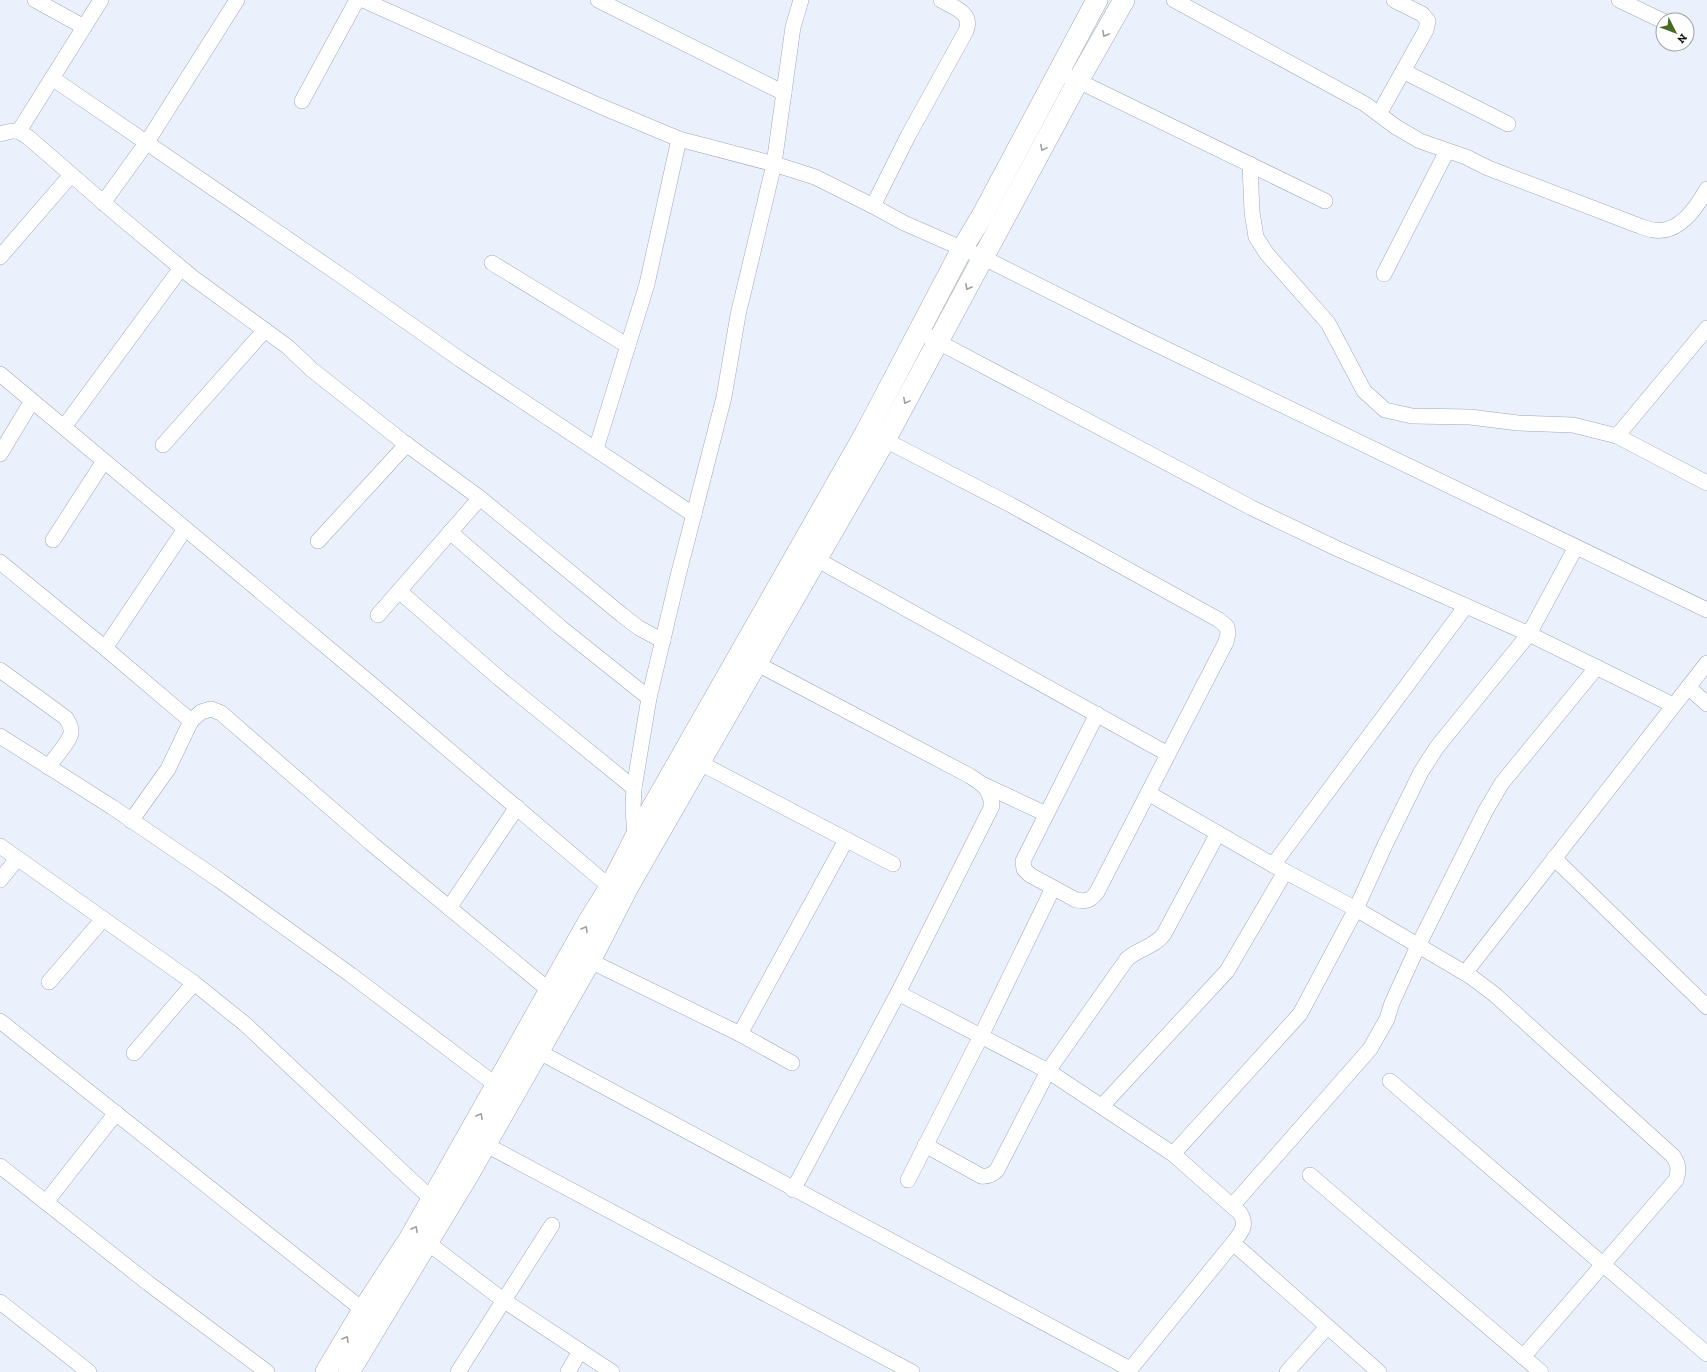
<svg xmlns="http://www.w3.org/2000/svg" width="1707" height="1372" viewBox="0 0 1707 1372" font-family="'Zilla Slab',serif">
	<rect width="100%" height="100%" fill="#eaf1fc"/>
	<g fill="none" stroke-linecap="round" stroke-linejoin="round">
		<defs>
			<g id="minor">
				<path d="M 35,0 L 84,27"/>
				<path d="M 363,0 L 600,106 L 679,139 L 774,164 L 815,177 L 873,206 L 904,223 L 984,258 L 1139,336 L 1707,610"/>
				<path d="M 598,0 L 784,93"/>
				<path d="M 1174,0 L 1365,104 L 1396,127 L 1420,141 L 1466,157 L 1488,168 L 1637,225 C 1643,227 1649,230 1655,230 C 1679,234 1697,207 1707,189"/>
				<path d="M 1619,0 L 1663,21"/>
				<path d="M 1403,71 L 1508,124"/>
				<path d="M 1070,77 L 1325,201"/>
				<path d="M 52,78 L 346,279 L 461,360 L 694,515"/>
				<path d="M 302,101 L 357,0"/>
				<path d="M 1379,114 L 1426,30 L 1428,21 L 1422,14 L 1394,0"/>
				<path d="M 19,131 L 101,0"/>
				<path d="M 0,134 C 13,130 16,129 28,137 L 120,217 L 192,277 L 288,347 L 311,369 L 402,441 L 480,498 L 622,615 L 639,628 L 663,641"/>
				<path d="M 1250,164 L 1252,212 L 1256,237 L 1267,254 L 1328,323 L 1364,391 L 1385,410 L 1412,416 L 1470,417 L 1518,423 L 1573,425 L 1617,436 L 1707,483"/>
				<path d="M 103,203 L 147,142 L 237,0"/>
				<path d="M 873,206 L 908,136 L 966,31 C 973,13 955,8 941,0"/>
				<path d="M 0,257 L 71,175"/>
				<path d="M 492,263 L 628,346"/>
				<path d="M 1384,274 L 1447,151"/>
				<path d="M 929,337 L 1252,508 L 1338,549 L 1529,634 L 1673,705"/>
				<path d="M 0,374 L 370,683 L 610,887"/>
				<path d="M 64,427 L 181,268"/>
				<path d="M 1617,436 L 1707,328"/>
				<path d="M 885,440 L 1011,505 L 1219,620 L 1227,627 L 1228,633 L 1226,642 L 1097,892 C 1091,900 1087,902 1076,900 L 1030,875 L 1024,869 L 1023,861 L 1097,714"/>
				<path d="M 163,445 L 265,330"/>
				<path d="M 596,449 L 647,284 L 679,139"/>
				<path d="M 0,454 L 32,401"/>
				<path d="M 450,532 L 560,627 L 649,698"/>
				<path d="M 53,540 L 104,461"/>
				<path d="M 318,541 L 407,444"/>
				<path d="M 807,554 L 1168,754"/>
				<path d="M 0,562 L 105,648 L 191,721"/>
				<path d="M 399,591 L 500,679 L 634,788"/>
				<path d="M 378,615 L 480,498"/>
				<path d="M 105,648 L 185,529"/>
				<path d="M 748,659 L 970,776 C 984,785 990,789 992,806 L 898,993 L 793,1190"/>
				<path d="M 0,670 L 66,718 C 68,722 72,727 71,733 C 70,741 53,760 48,767"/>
				<path d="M 1688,687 L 1707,704"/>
				<path d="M 0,736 L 112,807 L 219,880 L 351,975 L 496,1085"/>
				<path d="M 700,763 L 893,864"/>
				<path d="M 984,785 L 1046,814"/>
				<path d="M 1148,793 L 1273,865 L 1356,909 L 1470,976 L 1494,994 L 1673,1156 C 1679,1165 1679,1170 1676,1180 L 1523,1357"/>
				<path d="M 131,821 L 168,769 L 191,721 L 201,712 L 211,709 L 221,713 L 372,844 L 550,991"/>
				<path d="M 635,838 L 633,808 L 634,788 L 649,698 L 678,576 L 724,397 L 738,315 L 774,164 L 793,27 L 801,0"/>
				<path d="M 0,846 L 194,983 L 245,1024 L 439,1206"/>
				<path d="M 1554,858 L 1707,1007"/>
				<path d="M 1273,865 L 1466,606"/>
				<path d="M 0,880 L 17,859"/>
				<path d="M 449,908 L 517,807"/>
				<path d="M 582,957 L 740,1034 L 792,1063"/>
				<path d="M 1465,973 L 1707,663"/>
				<path d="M 49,982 L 103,919"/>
				<path d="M 898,993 L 1048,1071 L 1173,1154 L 1240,1213 C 1248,1226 1241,1232 1233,1243 L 1128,1372"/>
				<path d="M 0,1021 L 363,1310"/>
				<path d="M 740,1034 L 846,840"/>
				<path d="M 530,1047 L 1130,1369"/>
				<path d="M 134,1053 L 194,983"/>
				<path d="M 1390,1081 L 1707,1354"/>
				<path d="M 1102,1106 L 1227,971 L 1285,872"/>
				<path d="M 477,1140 L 912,1372"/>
				<path d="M 925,1145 L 981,1176 C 988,1177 992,1175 997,1170 L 1048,1071 L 1127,959 C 1139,948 1155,947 1164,934 L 1218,833"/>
				<path d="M 1173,1154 L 1300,1014 L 1356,909 L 1385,845 L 1421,772 L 1437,747 L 1529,634 L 1576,547"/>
				<path d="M 0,1166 L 148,1283 L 267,1372"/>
				<path d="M 1310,1175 L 1541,1372"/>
				<path d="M 908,1180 L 981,1036 L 1053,888"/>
				<path d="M 46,1202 L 116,1113"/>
				<path d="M 1232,1206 L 1370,1049 L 1387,1019 L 1392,1003 L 1418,946 L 1486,810 L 1502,783 L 1597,667"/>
				<path d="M 428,1243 L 503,1300 L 612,1372"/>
				<path d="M 1233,1243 L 1379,1372"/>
				<path d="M 0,1302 L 89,1372"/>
				<path d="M 458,1372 L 552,1225"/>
				<path d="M 568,1372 L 580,1351"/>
				<path d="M 1287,1372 L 1327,1327"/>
			</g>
			<g id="secondary">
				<path d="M 326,1372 L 363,1310 L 410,1238 L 590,919 L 610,887 L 635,838 L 865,434 L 962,249 L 982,216 L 1097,0"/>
				<path d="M 349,1372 L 467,1177 L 590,961 L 629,885 L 885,440 L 1078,81 L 1124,0"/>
			</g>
		</defs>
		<!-- minor casing -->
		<use href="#minor" stroke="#a0a8b6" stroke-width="16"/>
		<!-- secondary casing -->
		<use href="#secondary" stroke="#a0a8b6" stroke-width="22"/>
		<!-- minor -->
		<use href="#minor" stroke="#fff" stroke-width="15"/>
		<!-- secondary -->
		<use href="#secondary" stroke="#fff" stroke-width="21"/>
	</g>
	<!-- one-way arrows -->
	<defs><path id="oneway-chevron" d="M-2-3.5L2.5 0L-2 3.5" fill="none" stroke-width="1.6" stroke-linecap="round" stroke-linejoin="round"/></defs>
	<g stroke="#9fa0a2">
		<use href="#oneway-chevron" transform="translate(1105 34) rotate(119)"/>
		<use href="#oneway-chevron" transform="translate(1043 148) rotate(118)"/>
		<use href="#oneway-chevron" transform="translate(968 287) rotate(119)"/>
		<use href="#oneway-chevron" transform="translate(906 401) rotate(118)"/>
		<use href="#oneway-chevron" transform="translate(585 929) rotate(-60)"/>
		<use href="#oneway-chevron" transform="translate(480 1116) rotate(-61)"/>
		<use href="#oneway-chevron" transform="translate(415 1229) rotate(-61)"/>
		<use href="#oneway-chevron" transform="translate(346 1339) rotate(-59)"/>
	</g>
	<!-- north arrow -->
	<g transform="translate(1675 32) rotate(132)"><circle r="19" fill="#fefefe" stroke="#9ea0a1"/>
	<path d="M0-3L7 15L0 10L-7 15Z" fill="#496c24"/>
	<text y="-6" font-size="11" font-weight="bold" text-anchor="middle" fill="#0f1216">N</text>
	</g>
</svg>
